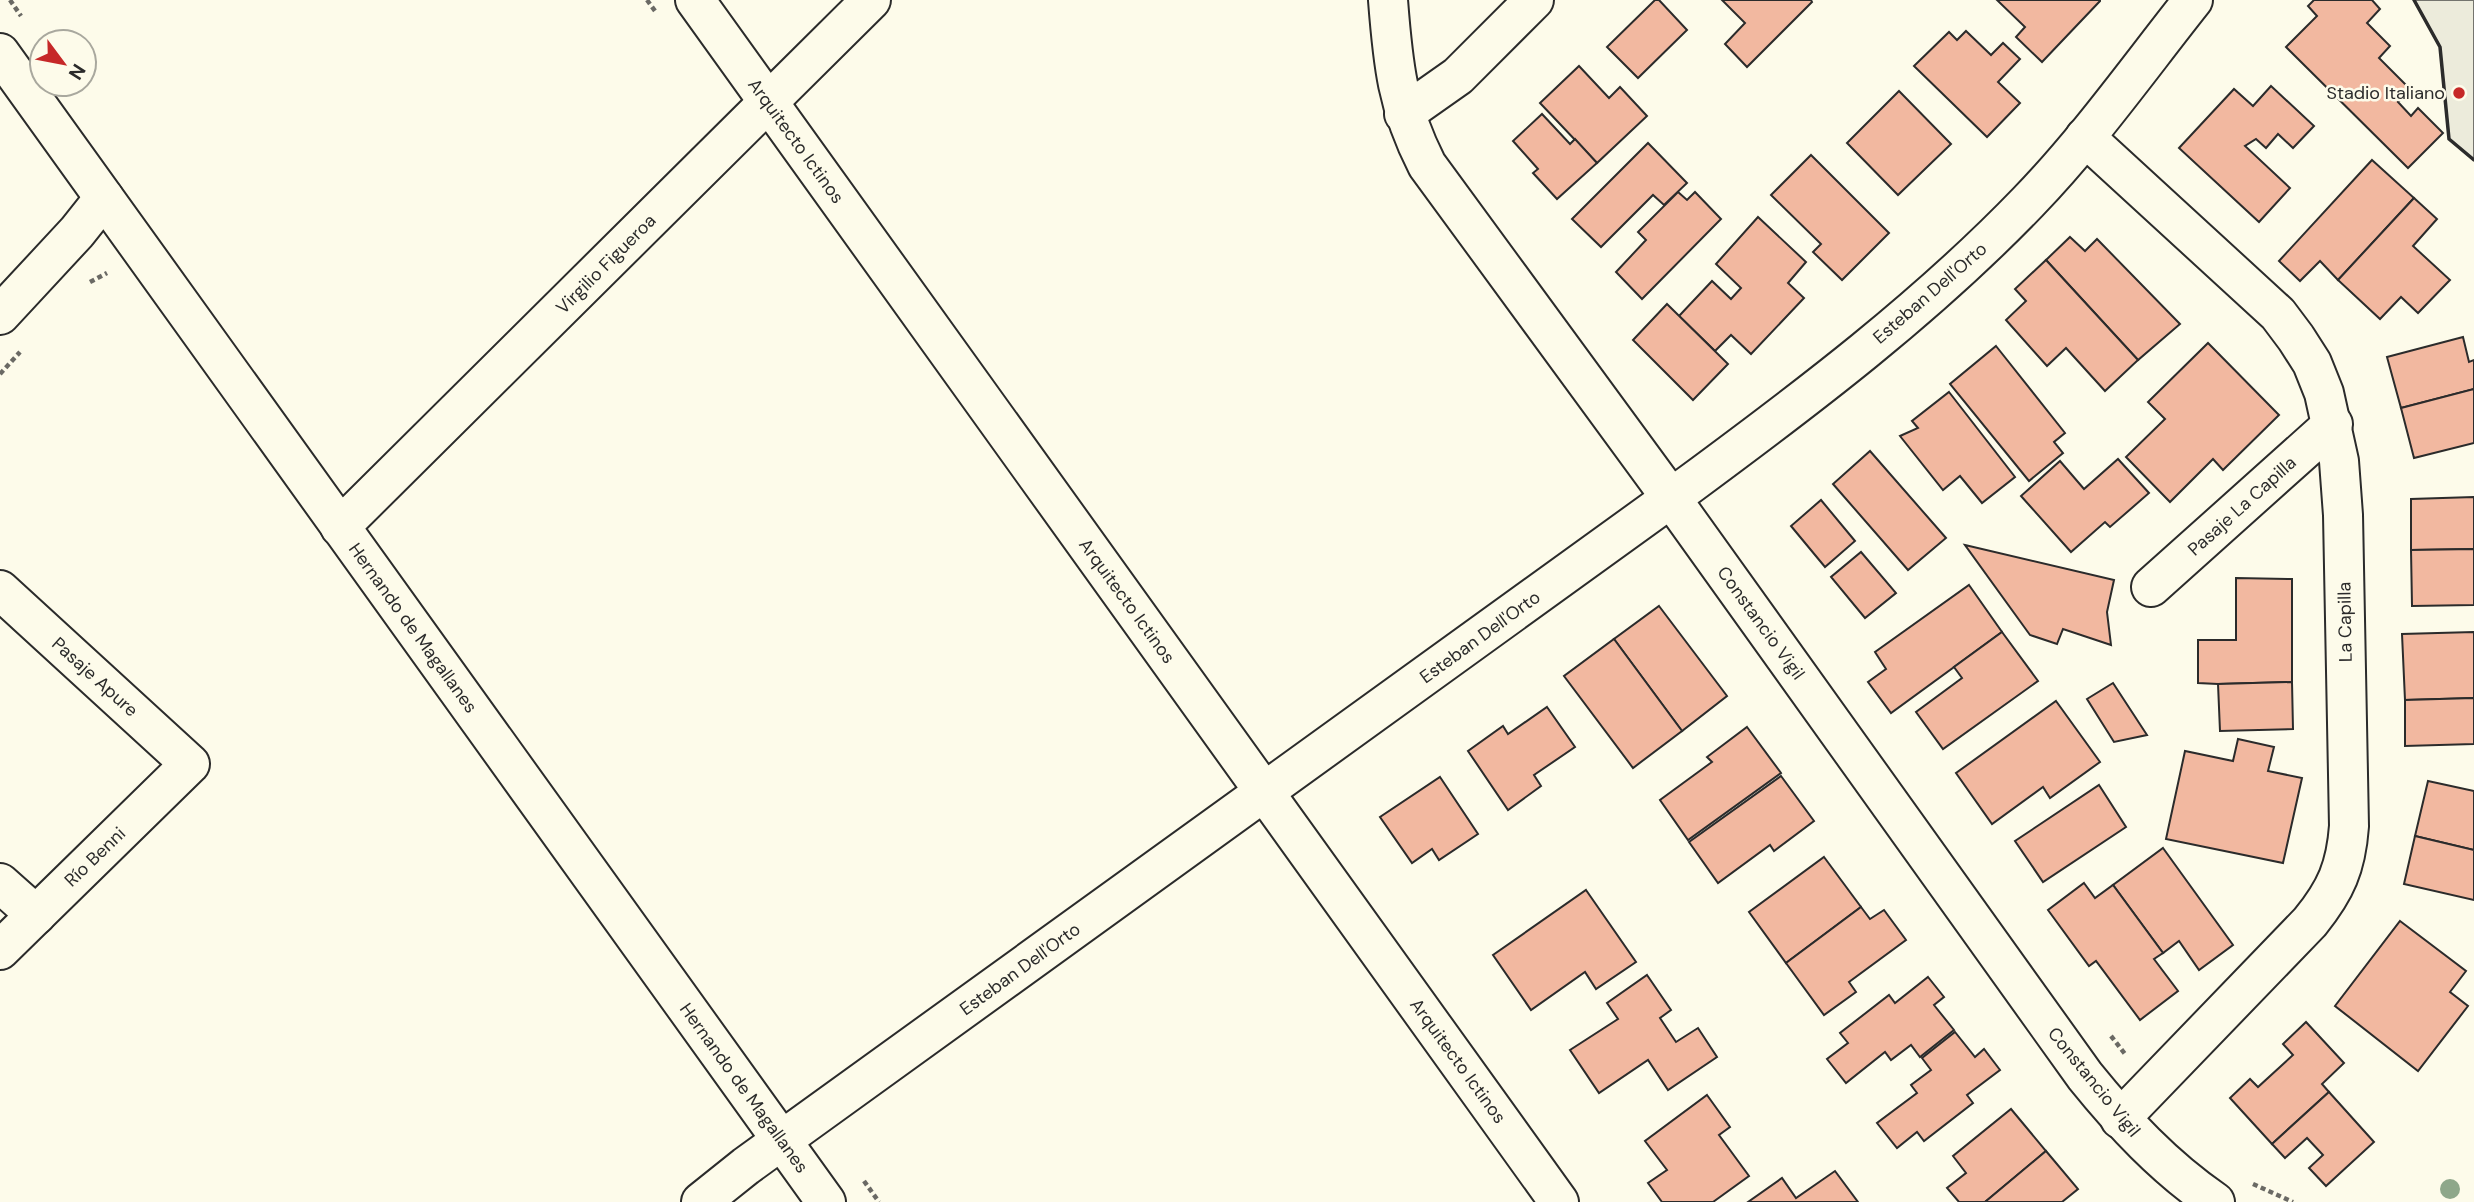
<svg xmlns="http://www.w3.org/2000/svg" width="2474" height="1202" viewBox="0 0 2474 1202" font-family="'DM Sans',sans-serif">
	<rect width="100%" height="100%" fill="#fdfbea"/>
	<!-- green -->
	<path fill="#ecebdb" stroke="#74746e" stroke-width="2" d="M 2414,0 L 2474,0 L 2474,160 L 2449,139 L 2440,47 Z"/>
	<!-- building -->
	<g fill="#f2b8a0" stroke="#2b2b2b" stroke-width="2">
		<path d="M 1655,0 L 1659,0 L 1687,30 L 1638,78 L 1607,47 Z"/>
		<path d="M 1722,0 L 1811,0 L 1812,2 L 1747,67 L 1725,44 L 1745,23 Z"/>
		<path d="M 1997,0 L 2100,0 L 2100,1 L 2042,62 L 2016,37 L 2025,27 Z"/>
		<path d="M 2314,0 L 2372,0 L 2380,9 L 2367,23 L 2390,46 L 2379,58 L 2411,90 L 2398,102 L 2411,116 L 2418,108 L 2443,133 L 2408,168 L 2286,47 L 2317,16 L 2308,6 Z"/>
		<path d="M 1966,31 L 1991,55 L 2003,43 L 2020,59 L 1998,82 L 2020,103 L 1987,137 L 1914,66 L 1949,32 L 1957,40 Z"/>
		<path d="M 1579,66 L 1609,98 L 1620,87 L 1647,116 L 1597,163 L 1540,103 Z"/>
		<path d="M 2271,86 L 2314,126 L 2293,148 L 2278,134 L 2266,148 L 2256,139 L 2245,146 L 2290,188 L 2259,222 L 2179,148 L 2234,89 L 2253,106 Z"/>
		<path d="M 1899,91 L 1951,144 L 1898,195 L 1847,143 Z"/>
		<path d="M 1542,114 L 1570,144 L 1575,139 L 1597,163 L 1557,199 L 1533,173 L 1538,169 L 1513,141 Z"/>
		<path d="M 1648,143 L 1687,183 L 1664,205 L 1653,195 L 1601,247 L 1572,219 Z"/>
		<path d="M 1811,155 L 1889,233 L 1842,280 L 1813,252 L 1821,244 L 1771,195 Z"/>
		<path d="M 2372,160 L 2414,198 L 2338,280 L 2320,261 L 2300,281 L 2279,261 Z"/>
		<path d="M 1678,192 L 1687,200 L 1695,192 L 1721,219 L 1642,299 L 1616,272 L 1646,240 L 1638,232 Z"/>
		<path d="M 2414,198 L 2437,219 L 2413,246 L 2450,280 L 2418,313 L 2401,297 L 2380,319 L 2338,280 Z"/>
		<path d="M 1758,217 L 1806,262 L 1788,283 L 1804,298 L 1751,354 L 1731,335 L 1715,351 L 1679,316 L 1712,281 L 1731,299 L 1741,288 L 1716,264 Z"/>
		<path d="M 2070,237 L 2085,251 L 2097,239 L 2180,324 L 2138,360 L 2046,260 Z"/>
		<path d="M 2046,260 L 2138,360 L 2105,391 L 2066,348 L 2047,366 L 2006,320 L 2026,301 L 2015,289 Z"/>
		<path d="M 1667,304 L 1728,364 L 1693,400 L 1633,340 Z"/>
		<path d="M 2463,337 L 2469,362 L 2474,360 L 2474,389 L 2401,408 L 2387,357 Z"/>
		<path d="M 2208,343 L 2279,415 L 2223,470 L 2213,459 L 2170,502 L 2126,457 L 2165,419 L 2148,402 Z"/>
		<path d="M 1996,346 L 2065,433 L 2054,442 L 2063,453 L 2029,481 L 1950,384 Z"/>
		<path d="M 2474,389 L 2474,443 L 2414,458 L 2401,408 Z"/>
		<path d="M 1949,392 L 2015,477 L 1982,503 L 1960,476 L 1943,490 L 1900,436 L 1918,428 L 1912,421 Z"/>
		<path d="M 1870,451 L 1946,538 L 1908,570 L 1833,484 Z"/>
		<path d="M 2118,459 L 2149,493 L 2110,527 L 2105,522 L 2071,552 L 2021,496 L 2060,461 L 2084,489 Z"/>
		<path d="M 2474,497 L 2474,549 L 2411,550 L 2411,499 Z"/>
		<path d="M 1821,500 L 1855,541 L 1825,567 L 1791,526 Z"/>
		<path d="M 1965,545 L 2114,580 L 2107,612 L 2111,645 L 2063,629 L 2057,644 L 2030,635 Z"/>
		<path d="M 2474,549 L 2474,605 L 2412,606 L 2411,550 Z"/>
		<path d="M 1861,552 L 1896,593 L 1865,618 L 1831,577 Z"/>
		<path d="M 2236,578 L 2292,579 L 2292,682 L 2218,684 L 2198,683 L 2198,640 L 2236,640 Z"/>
		<path d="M 1969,585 L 2002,632 L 1891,713 L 1868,682 L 1886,669 L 1875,652 Z"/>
		<path d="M 1659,606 L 1727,696 L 1682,731 L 1614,639 Z"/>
		<path d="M 2002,632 L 2038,681 L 1943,749 L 1916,712 L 1962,678 L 1954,667 Z"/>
		<path d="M 2474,632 L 2474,698 L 2405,700 L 2402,634 Z"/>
		<path d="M 1614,639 L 1682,731 L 1633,768 L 1564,676 Z"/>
		<path d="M 2292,682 L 2293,729 L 2220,731 L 2218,684 Z"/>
		<path d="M 2113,683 L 2147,735 L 2114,742 L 2087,699 Z"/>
		<path d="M 2474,698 L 2474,744 L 2405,746 L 2405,700 Z"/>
		<path d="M 2056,701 L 2100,762 L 2050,798 L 2043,787 L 1992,824 L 1956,773 Z"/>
		<path d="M 1547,707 L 1575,747 L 1534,775 L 1541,786 L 1508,810 L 1468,751 L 1503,726 L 1508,734 Z"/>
		<path d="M 1747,727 L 1781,773 L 1688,840 L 1660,800 L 1712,762 L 1707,757 Z"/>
		<path d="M 2238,739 L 2274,747 L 2268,771 L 2302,778 L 2283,863 L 2166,839 L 2185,751 L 2233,761 Z"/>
		<path d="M 1781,776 L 1814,821 L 1774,851 L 1770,845 L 1718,883 L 1689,842 Z"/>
		<path d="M 1440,777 L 1478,834 L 1439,860 L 1432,849 L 1412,863 L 1380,817 Z"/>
		<path d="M 2428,781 L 2474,791 L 2474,850 L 2415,836 Z"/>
		<path d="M 2099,785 L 2126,827 L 2043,882 L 2015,841 Z"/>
		<path d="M 2415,836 L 2474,850 L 2474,900 L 2404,884 Z"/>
		<path d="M 2163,848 L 2233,945 L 2199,970 L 2179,941 L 2163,953 L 2113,885 Z"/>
		<path d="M 1824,857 L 1861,907 L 1786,963 L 1749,912 Z"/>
		<path d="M 2084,883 L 2095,898 L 2113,885 L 2163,953 L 2154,959 L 2178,991 L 2140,1020 L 2096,961 L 2089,966 L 2048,910 Z"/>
		<path d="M 1586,890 L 1636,962 L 1596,989 L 1585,972 L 1531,1010 L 1493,955 Z"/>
		<path d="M 1861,907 L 1870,919 L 1884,910 L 1906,940 L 1849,982 L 1856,992 L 1824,1015 L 1786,963 Z"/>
		<path d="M 2400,921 L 2466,971 L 2450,992 L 2468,1006 L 2418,1071 L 2335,1006 Z"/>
		<path d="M 1647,975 L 1671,1010 L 1660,1018 L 1676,1042 L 1698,1028 L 1717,1057 L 1668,1090 L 1648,1060 L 1599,1093 L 1570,1050 L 1618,1019 L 1607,1003 Z"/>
		<path d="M 1928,977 L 1944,997 L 1934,1005 L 1954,1030 L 1920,1057 L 1911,1045 L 1891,1060 L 1885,1052 L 1846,1083 L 1827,1059 L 1848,1043 L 1840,1033 L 1889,995 L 1895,1003 Z"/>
		<path d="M 2306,1022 L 2344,1063 L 2322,1084 L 2329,1092 L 2272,1144 L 2230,1098 L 2250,1079 L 2258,1087 L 2293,1055 L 2283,1044 Z"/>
		<path d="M 1955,1032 L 1975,1057 L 1984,1049 L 2000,1070 L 1967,1095 L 1973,1103 L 1924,1141 L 1917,1132 L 1897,1148 L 1877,1123 L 1917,1093 L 1911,1085 L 1931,1070 L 1922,1058 Z"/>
		<path d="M 2329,1092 L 2374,1142 L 2326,1186 L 2309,1168 L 2323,1155 L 2307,1138 L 2285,1158 L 2272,1144 Z"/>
		<path d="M 1707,1095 L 1730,1127 L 1719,1135 L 1749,1176 L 1713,1202 L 1662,1202 L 1648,1183 L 1667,1170 L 1645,1141 Z"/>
		<path d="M 2011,1109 L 2046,1151 L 1985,1202 L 1959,1202 L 1947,1188 L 1966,1173 L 1953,1156 Z"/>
		<path d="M 2046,1151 L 2078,1189 L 2062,1202 L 1985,1202 Z"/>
		<path d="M 1835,1171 L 1858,1202 L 1748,1202 L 1782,1178 L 1796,1198 Z"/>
	</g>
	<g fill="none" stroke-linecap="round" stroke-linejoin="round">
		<defs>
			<g id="minor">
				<path d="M 695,0 L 1559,1202"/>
				<path d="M 1388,0 C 1393,65 1397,106 1427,165 L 1671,498 L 2085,1076 C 2123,1123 2164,1167 2215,1202"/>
				<path d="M 1404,114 L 1458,76 L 1534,0"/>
				<path d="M 2085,137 L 2278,314 L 2296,338 L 2312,363 L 2324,393 L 2339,461 L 2343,515 L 2349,826 C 2346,867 2336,890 2310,922 L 2120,1119"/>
				<path d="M 0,315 L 77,232 L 104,198"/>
				<path d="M 340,527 L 871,0"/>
				<path d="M 2151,587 L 2333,424"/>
				<path d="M 0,590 L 190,764 L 0,950"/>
				<path d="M 0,883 L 36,915"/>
				<path d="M 701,1202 L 746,1166 L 1689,485 C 1807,398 1926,308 2028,202 C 2088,140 2139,68 2193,0"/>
			</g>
			<path id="secondary" d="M 0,53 L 826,1202"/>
		</defs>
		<!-- minor casing -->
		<use href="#minor" stroke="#2b2b2b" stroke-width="42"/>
		<!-- secondary casing -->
		<use href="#secondary" stroke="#2b2b2b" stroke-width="42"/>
		<!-- path -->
		<g stroke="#6a6964" stroke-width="4.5" stroke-dasharray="5 3.5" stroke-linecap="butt">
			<path d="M 10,0 L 21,16"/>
			<path d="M 647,0 L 655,11"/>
			<path d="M 90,282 L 107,273"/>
			<path d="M 0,374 L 20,352"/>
			<path d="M 2111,1036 L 2125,1054"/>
			<path d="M 864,1181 L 879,1202"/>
			<path d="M 2253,1184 L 2293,1202"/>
		</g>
		<!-- minor -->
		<use href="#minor" stroke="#fdfbea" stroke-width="38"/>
		<!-- secondary -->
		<use href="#secondary" stroke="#fdfbea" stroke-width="38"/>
		<!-- wall -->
		<path stroke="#2b2b2b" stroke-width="3.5" d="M 2414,0 L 2440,47 L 2449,139 L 2474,160"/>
	</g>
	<!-- trees -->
	<circle fill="#8ea78a" cx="2450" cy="1189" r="10"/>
	<!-- markers -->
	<circle fill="#c62828" stroke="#fdfbea" stroke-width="2.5" cx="2459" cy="93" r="7"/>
	<g text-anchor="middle" stroke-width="5" stroke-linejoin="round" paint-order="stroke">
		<!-- poi labels -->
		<g font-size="18" fill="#2b2b2b" stroke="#fdfbea" text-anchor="end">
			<text x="2445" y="99">Stadio Italiano</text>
		</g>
		<!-- street labels -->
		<g font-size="18" fill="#2b2b2b" stroke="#fdfbea">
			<text transform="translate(796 141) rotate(54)" y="6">Arquitecto Ictinos</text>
			<text transform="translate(606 264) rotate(-45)" y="6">Virgilio Figueroa</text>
			<text transform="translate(1930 293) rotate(-41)" y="6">Esteban Dell'Orto</text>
			<text transform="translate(2242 506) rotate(-42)" y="6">Pasaje La Capilla</text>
			<text transform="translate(1127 601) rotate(54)" y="6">Arquitecto Ictinos</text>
			<text transform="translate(2345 622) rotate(-91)" y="6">La Capilla</text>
			<text transform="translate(1761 623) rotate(54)" y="6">Constancio Vigil</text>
			<text transform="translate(413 628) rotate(54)" y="6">Hernando de Magallanes</text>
			<text transform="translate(1480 637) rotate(-36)" y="6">Esteban Dell'Orto</text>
			<text transform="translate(95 677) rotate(42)" y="6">Pasaje Apure</text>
			<text transform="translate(95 857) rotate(-44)" y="6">Río Benni</text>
			<text transform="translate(1020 969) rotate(-36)" y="6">Esteban Dell'Orto</text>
			<text transform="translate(1458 1061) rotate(54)" y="6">Arquitecto Ictinos</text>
			<text transform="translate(2094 1082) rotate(51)" y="6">Constancio Vigil</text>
			<text transform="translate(744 1088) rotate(54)" y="6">Hernando de Magallanes</text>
		</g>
	</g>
	<!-- north arrow -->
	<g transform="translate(63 63) rotate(122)"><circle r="33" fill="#fdfbea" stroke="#a9a89e" stroke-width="2"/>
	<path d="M0-5L12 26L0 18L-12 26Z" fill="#c62828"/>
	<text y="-10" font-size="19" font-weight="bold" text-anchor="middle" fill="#2b2b2b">N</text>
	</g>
</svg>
